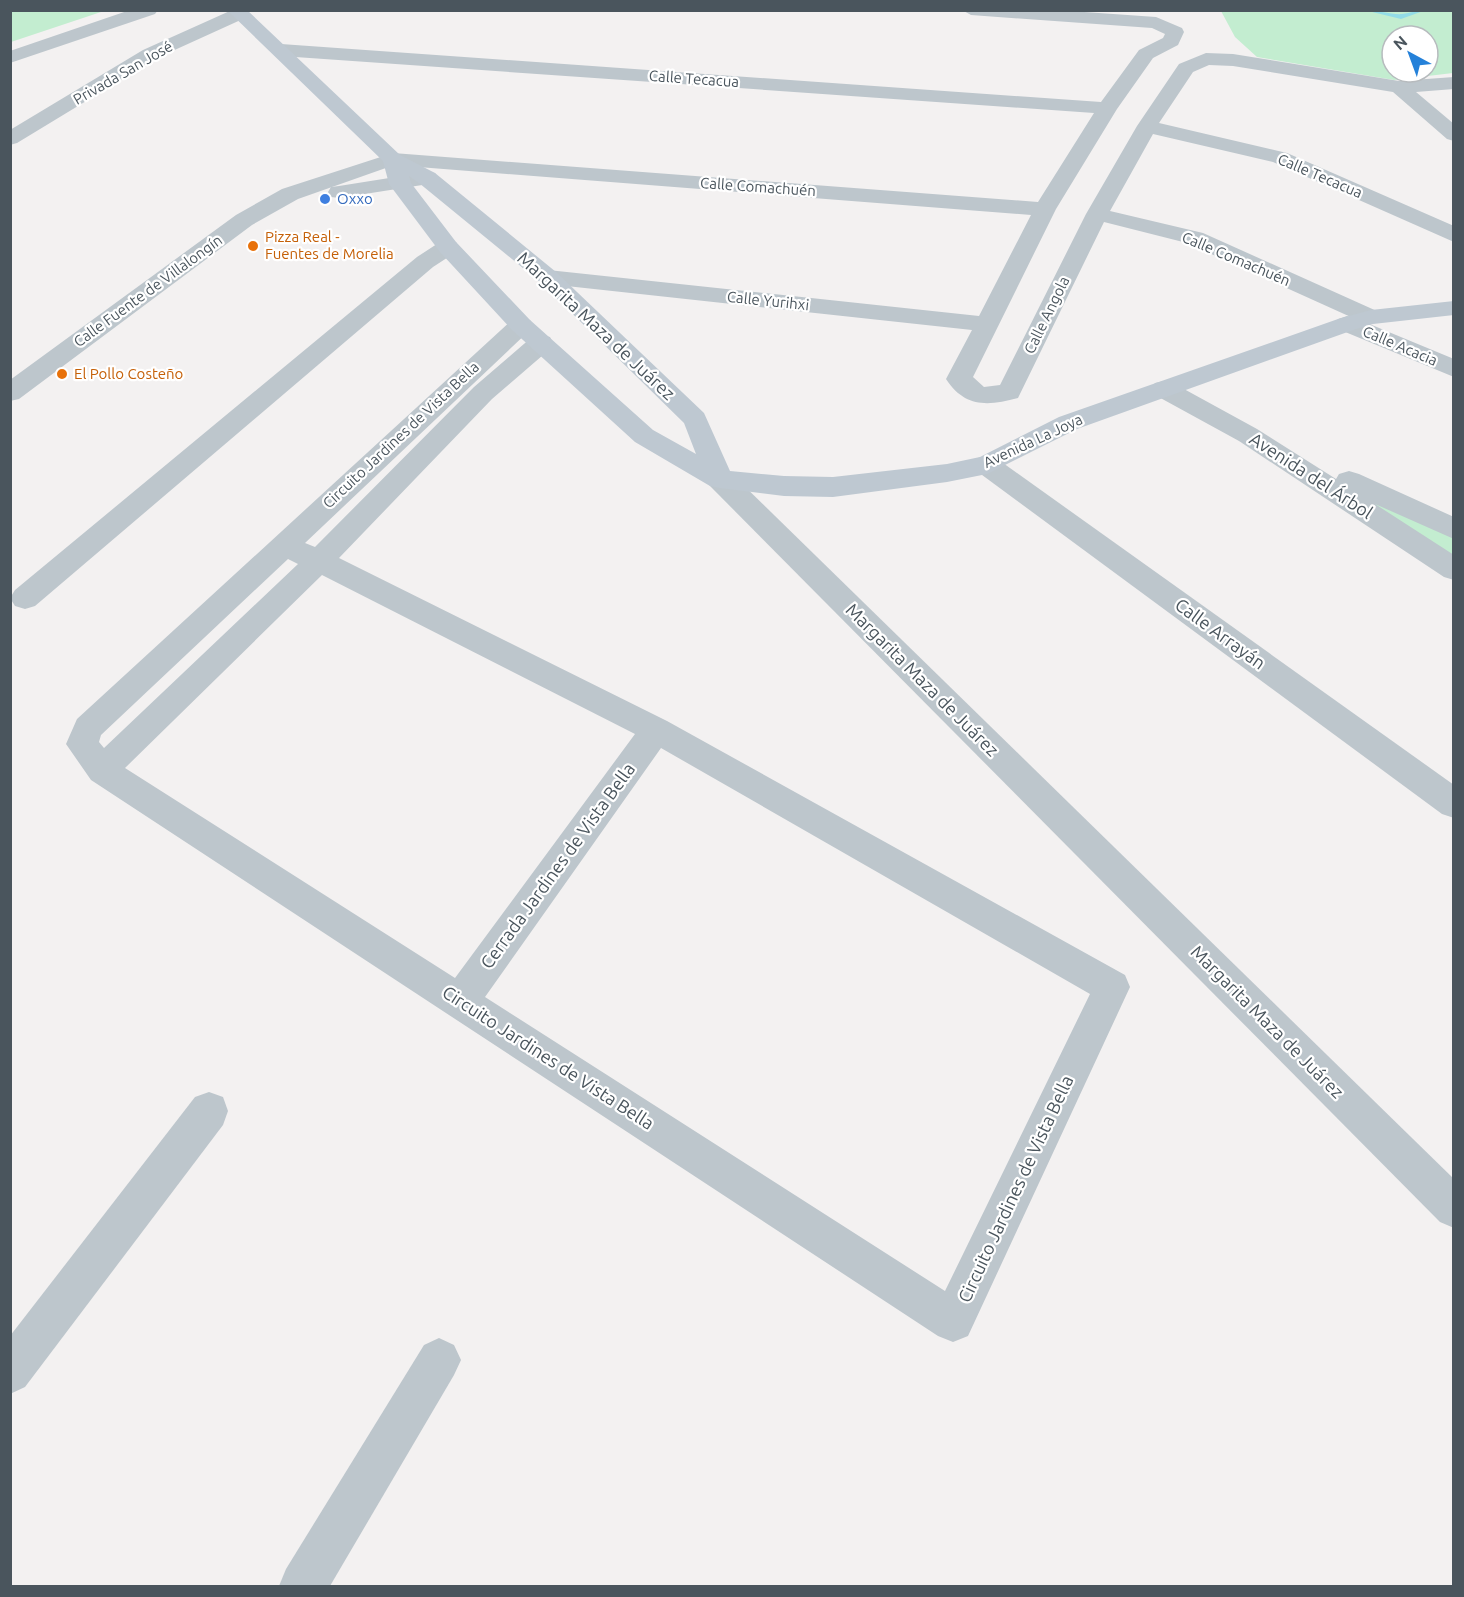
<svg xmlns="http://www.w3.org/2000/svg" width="1464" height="1597" viewBox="0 0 1464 1597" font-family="Ubuntu,sans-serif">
	<rect width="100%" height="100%" fill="#f3f1f1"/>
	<!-- green -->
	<g fill="#c3edd0" fill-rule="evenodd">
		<path d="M 11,10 L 104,10 L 104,11 L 11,42 Z"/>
		<path d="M 1221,11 L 1453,11 L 1453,73 L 1394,80 L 1257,57 L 1235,37 ZM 1392,36 L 1428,36 L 1428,72 L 1392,72 Z"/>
		<path d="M 1307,468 L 1453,536 L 1453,563 Z"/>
	</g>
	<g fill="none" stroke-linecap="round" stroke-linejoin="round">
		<!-- stream -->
		<path fill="#93dce7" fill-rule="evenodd" d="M 1364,10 C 1375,10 1394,15 1402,14 C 1411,13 1417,10 1426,10 L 1401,19 Z"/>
		<!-- minor -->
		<g fill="#bdc6cc" fill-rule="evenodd">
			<path d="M 130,10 L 158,10 L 155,14 L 10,63 L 10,51 Z"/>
			<path d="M 232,10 L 246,10 L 248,14 L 245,18 L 157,58 L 17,143 L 10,145 L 10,130 L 143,50 Z"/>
			<path d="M 962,10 L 1056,10 L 1156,17 L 1182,28 L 1184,32 L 1178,45 L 1153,58 L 1117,109 L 1056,209 L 973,377 L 984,387 L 1000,385 L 1086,214 L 1137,126 L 1179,64 L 1206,53 L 1233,54 L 1399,81 L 1454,77 L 1454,89 L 1416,92 L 1454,124 L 1454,141 L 1447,139 L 1393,92 L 1233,66 L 1209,65 L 1193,72 L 1159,123 L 1287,153 L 1454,226 L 1454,242 L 1273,162 L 1153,134 L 1110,211 L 1203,233 L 1379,312 L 1383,317 L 1379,322 L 1367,323 L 1454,359 L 1454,377 L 1338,329 L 1335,324 L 1338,319 L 1347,316 L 1353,318 L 1187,243 L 1104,222 L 1018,398 C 988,406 965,408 946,379 L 972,330 L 548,284 L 540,282 L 536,277 L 540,272 L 548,270 L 979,316 L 1031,215 L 393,165 L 386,163 L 382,159 L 386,155 L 393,153 L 1038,202 L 1094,113 L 281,56 L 274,54 L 272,50 L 274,46 L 281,44 L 1101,102 L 1139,50 L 1163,38 L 1165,34 L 1152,28 L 971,15 Z"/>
			<path d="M 448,240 L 456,242 L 459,247 L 456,252 L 433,267 L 35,606 L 25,609 L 15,606 L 10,598 L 15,590 L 417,257 L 440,242 Z"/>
			<path d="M 521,317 L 530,320 L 533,325 L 530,330 L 305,543 L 315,547 L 474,387 L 532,337 L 541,335 L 550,337 L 553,343 L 550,349 L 492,399 L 339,558 L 667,721 L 1125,975 L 1130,987 L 968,1336 L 953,1342 L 938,1336 L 91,780 L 66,744 L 77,719 L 512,320 ZM 288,559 L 298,564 L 104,748 L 99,742 L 101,735 ZM 322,575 L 635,734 L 455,978 L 125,768 ZM 661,748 L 1090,994 L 945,1291 L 485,997 Z"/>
			<path d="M 1164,381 L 1173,383 L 1257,429 L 1336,479 L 1339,474 L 1349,471 L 1359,474 L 1454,517 L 1454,539 L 1375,504 L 1454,555 L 1454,580 L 1444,577 L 1239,441 L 1155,395 L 1151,389 L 1155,383 Z"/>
			<path d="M 987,456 L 996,458 L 1454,785 L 1454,818 L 1442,814 L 978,472 L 974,465 L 978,458 Z"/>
			<path d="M 209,1092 L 223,1097 L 228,1111 L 223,1125 L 25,1387 L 10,1394 L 10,1336 L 195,1097 Z"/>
			<path d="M 439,1338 L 454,1345 L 461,1360 L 454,1375 L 330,1586 L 279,1586 L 286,1569 L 424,1345 Z"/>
		</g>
		<!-- tertiary -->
		<g fill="#bdc6cc" fill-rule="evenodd">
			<path d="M 393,153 L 400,155 L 404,159 L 400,163 L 298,199 L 252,225 L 19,399 L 10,401 L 10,380 L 236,215 L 282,189 Z"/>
			<path d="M 427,172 L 435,173 L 438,178 L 435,183 L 339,198 L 331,197 L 328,192 L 331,187 L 339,186 Z"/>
			<path d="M 720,470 L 730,472 L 1454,1179 L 1454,1228 L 1440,1222 L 710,486 L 706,479 L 710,472 Z"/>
		</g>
		<!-- secondary -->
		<path fill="#bec8d1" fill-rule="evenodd" d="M 227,10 L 247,10 L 400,155 L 435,173 L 556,272 L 704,413 L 730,471 L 784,476 L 833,477 L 947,464 L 980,457 L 1059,417 L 1338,319 L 1371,310 L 1454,301 L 1454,315 L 1373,324 L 1356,329 L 1077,429 L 987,474 L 947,482 L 833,497 L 784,496 L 720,488 L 710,486 L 635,442 L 512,330 L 440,252 L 389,184 L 383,161 ZM 409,176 L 419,183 L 540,282 L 684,423 L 696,454 L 653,430 L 530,320 L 456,242 L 411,183 Z"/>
	</g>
	<!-- markers -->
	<circle fill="#3f7fe0" stroke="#fff" stroke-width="2" cx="325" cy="199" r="6"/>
	<g fill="#e8710a" stroke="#fff" stroke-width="2">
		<circle cx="253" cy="246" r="6"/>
		<circle cx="62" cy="374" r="6"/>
	</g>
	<g text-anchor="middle" stroke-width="4.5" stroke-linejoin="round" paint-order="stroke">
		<!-- far-street labels -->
		<g font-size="15" fill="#4a555d" stroke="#fff">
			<text transform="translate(123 73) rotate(-30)" y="5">Privada San José</text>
			<text transform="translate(694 79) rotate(4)" y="5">Calle Tecacua</text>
			<text transform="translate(1320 176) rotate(23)" y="5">Calle Tecacua</text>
			<text transform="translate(758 187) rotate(4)" y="5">Calle Comachuén</text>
			<text transform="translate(1236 259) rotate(23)" y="5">Calle Comachuén</text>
			<text transform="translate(148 291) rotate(-36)" y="5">Calle Fuente de Villalongín</text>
			<text transform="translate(768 301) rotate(6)" y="5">Calle Yurihxi</text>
			<text transform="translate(1047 315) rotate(-64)" y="5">Calle Angola</text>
			<text transform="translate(1400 346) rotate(23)" y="5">Calle Acacia</text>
			<text transform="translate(401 435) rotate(-43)" y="5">Circuito Jardines de Vista Bella</text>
			<text transform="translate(1033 441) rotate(-25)" y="5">Avenida La Joya</text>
		</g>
		<!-- far-shop labels -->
		<g font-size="15" fill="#366cbe" stroke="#fff" text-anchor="start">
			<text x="337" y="204">Oxxo</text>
		</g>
		<!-- far-food labels -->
		<g font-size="15" fill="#c56008" stroke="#fff" text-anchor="start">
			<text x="265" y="242">Pizza Real -<tspan x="265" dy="17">Fuentes de Morelia</tspan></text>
			<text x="74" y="379">El Pollo Costeño</text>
		</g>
		<!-- street labels -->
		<g font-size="18" fill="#4a555d" stroke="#fff">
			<text transform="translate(596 326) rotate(43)" y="6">Margarita Maza de Juárez</text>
			<text transform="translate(1311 476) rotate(33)" y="6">Avenida del Árbol</text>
			<text transform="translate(1220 634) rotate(36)" y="6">Calle Arrayán</text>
			<text transform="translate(922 680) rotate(45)" y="6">Margarita Maza de Juárez</text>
			<text transform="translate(558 866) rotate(-54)" y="6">Cerrada Jardines de Vista Bella</text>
			<text transform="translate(1267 1022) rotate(45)" y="6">Margarita Maza de Juárez</text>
			<text transform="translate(548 1058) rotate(33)" y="6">Circuito Jardines de Vista Bella</text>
			<text transform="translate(1016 1189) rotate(-65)" y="6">Circuito Jardines de Vista Bella</text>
		</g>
	</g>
	<!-- border -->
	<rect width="1464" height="1597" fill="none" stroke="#4a555d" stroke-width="24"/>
	<!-- north arrow -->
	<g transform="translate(1410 54) rotate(319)"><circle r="28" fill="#ffffff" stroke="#b7bbbe" stroke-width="1.5"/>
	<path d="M0-4.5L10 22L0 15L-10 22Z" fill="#2581d9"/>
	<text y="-9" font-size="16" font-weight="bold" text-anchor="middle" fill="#4a555d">N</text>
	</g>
</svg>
